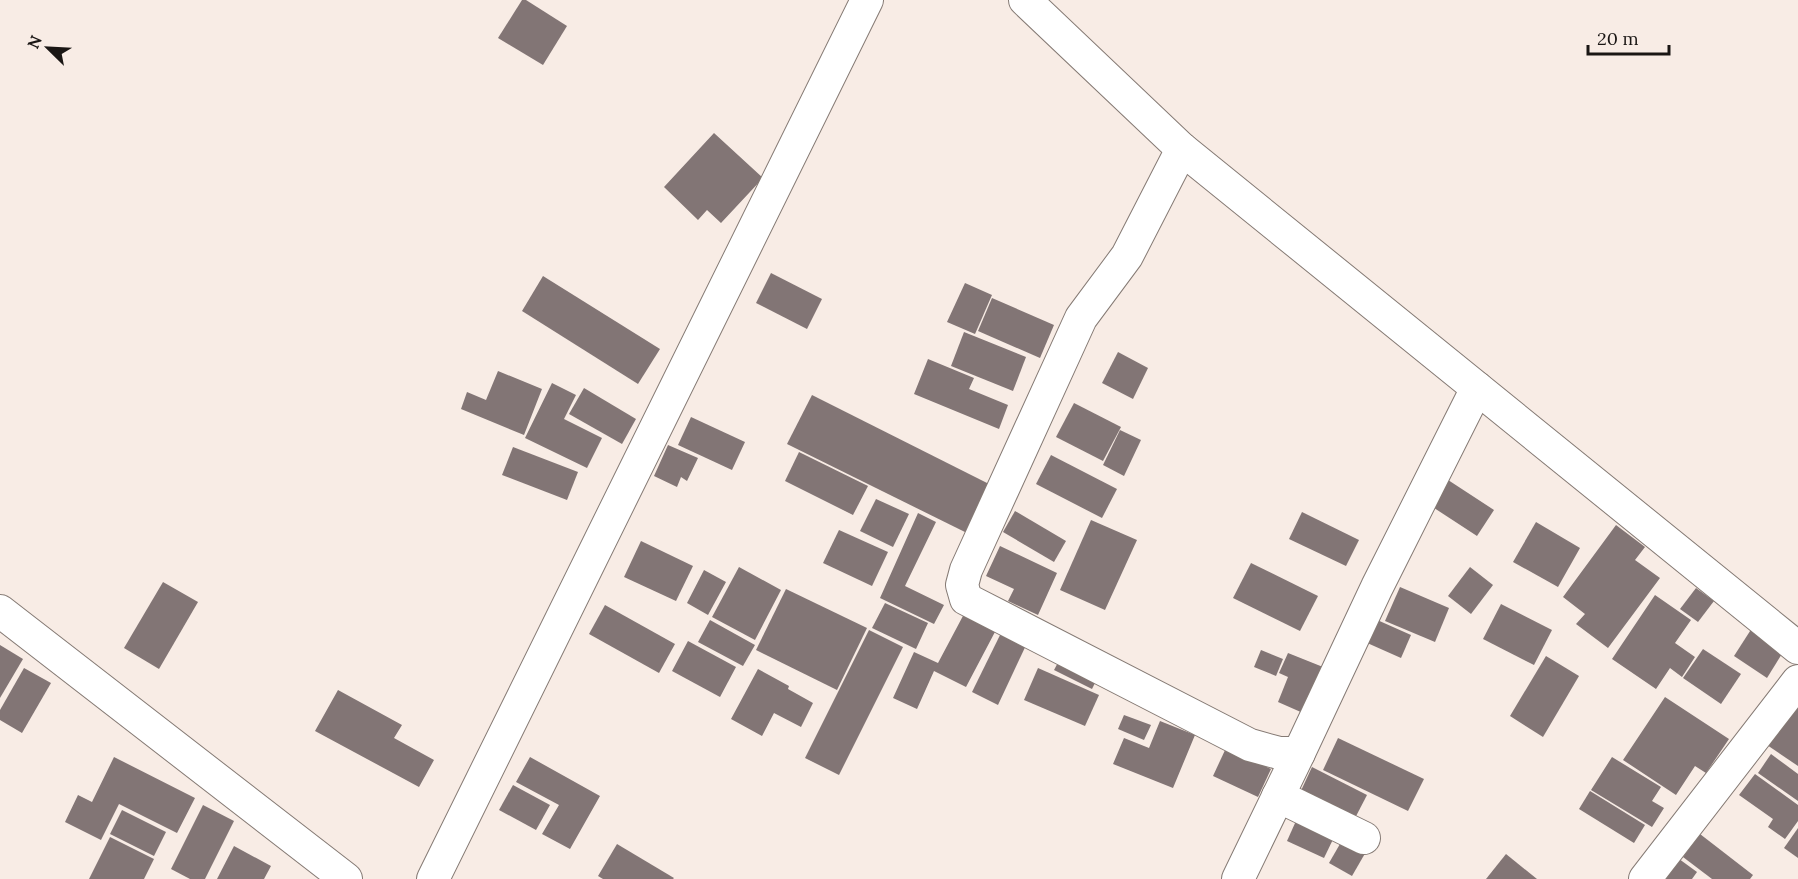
<svg xmlns="http://www.w3.org/2000/svg" width="1798" height="879" viewBox="0 0 1798 879" font-family="Lora,serif">
	<rect width="100%" height="100%" fill="#f8ece5"/>
	<!-- building -->
	<g fill="#827575">
		<path d="M 522,0 L 526,0 L 567,26 L 543,65 L 498,38 Z"/>
		<path d="M 714,133 L 763,178 L 721,223 L 707,210 L 698,220 L 664,187 Z"/>
		<path d="M 771,273 L 822,299 L 807,329 L 756,303 Z"/>
		<path d="M 543,276 L 660,349 L 638,384 L 522,311 Z"/>
		<path d="M 965,283 L 992,295 L 975,334 L 947,322 Z"/>
		<path d="M 992,298 L 1054,325 L 1040,358 L 978,331 Z"/>
		<path d="M 964,332 L 1026,357 L 1013,391 L 951,366 Z"/>
		<path d="M 1118,352 L 1148,368 L 1133,399 L 1102,383 Z"/>
		<path d="M 928,359 L 974,378 L 969,389 L 1008,405 L 999,429 L 914,394 Z"/>
		<path d="M 498,371 L 542,389 L 524,435 L 461,409 L 467,392 L 486,400 Z"/>
		<path d="M 552,383 L 576,395 L 564,419 L 602,438 L 587,468 L 525,438 Z"/>
		<path d="M 584,388 L 636,419 L 622,444 L 569,414 Z"/>
		<path d="M 812,395 L 995,487 L 971,535 L 787,444 Z"/>
		<path d="M 1074,403 L 1121,427 L 1103,461 L 1056,437 Z"/>
		<path d="M 691,417 L 745,442 L 732,470 L 678,445 Z"/>
		<path d="M 1120,430 L 1141,440 L 1124,476 L 1103,465 Z"/>
		<path d="M 668,445 L 698,458 L 687,481 L 681,477 L 677,487 L 654,476 Z"/>
		<path d="M 513,447 L 578,472 L 567,500 L 502,475 Z"/>
		<path d="M 799,452 L 868,486 L 853,515 L 785,481 Z"/>
		<path d="M 1051,455 L 1117,489 L 1102,518 L 1036,484 Z"/>
		<path d="M 1445,478 L 1494,510 L 1477,536 L 1428,504 Z"/>
		<path d="M 876,499 L 909,514 L 893,547 L 860,531 Z"/>
		<path d="M 1015,511 L 1066,541 L 1054,562 L 1003,532 Z"/>
		<path d="M 1302,512 L 1359,540 L 1346,566 L 1289,539 Z"/>
		<path d="M 918,513 L 936,522 L 905,586 L 944,605 L 934,624 L 880,598 Z"/>
		<path d="M 1091,520 L 1137,540 L 1105,610 L 1060,590 Z"/>
		<path d="M 1536,522 L 1580,548 L 1558,587 L 1513,562 Z"/>
		<path d="M 1616,525 L 1645,547 L 1635,560 L 1660,578 L 1608,648 L 1576,624 L 1585,614 L 1563,597 Z"/>
		<path d="M 839,530 L 888,552 L 872,586 L 823,563 Z"/>
		<path d="M 641,541 L 693,566 L 676,601 L 624,577 Z"/>
		<path d="M 1000,546 L 1057,573 L 1038,615 L 1008,601 L 1014,589 L 986,576 Z"/>
		<path d="M 1251,563 L 1318,596 L 1300,631 L 1233,598 Z"/>
		<path d="M 739,567 L 781,590 L 755,640 L 712,617 Z"/>
		<path d="M 1470,567 L 1493,585 L 1471,614 L 1448,596 Z"/>
		<path d="M 704,570 L 726,582 L 708,615 L 687,603 Z"/>
		<path d="M 163,582 L 198,602 L 159,669 L 124,648 Z"/>
		<path d="M 1400,587 L 1449,608 L 1435,642 L 1385,621 Z"/>
		<path d="M 1696,588 L 1714,601 L 1698,622 L 1680,609 Z"/>
		<path d="M 786,589 L 867,628 L 837,690 L 756,650 Z"/>
		<path d="M 1655,595 L 1691,620 L 1675,643 L 1695,657 L 1682,677 L 1670,668 L 1656,689 L 1612,659 Z"/>
		<path d="M 885,603 L 928,623 L 916,649 L 872,628 Z"/>
		<path d="M 1501,604 L 1552,630 L 1534,665 L 1483,639 Z"/>
		<path d="M 605,605 L 675,644 L 659,673 L 589,634 Z"/>
		<path d="M 964,614 L 996,630 L 966,687 L 934,671 L 917,709 L 893,698 L 914,652 L 938,663 Z"/>
		<path d="M 1366,615 L 1411,635 L 1401,658 L 1356,638 Z"/>
		<path d="M 710,620 L 755,645 L 743,666 L 698,642 Z"/>
		<path d="M 1752,628 L 1785,649 L 1767,678 L 1734,656 Z"/>
		<path d="M 1003,629 L 1028,641 L 998,705 L 972,692 Z"/>
		<path d="M 869,630 L 903,647 L 839,775 L 805,758 Z"/>
		<path d="M 688,641 L 736,667 L 720,697 L 672,671 Z"/>
		<path d="M 0,645 L 23,659 L 0,698 Z"/>
		<path d="M 1703,649 L 1741,674 L 1721,704 L 1683,678 Z"/>
		<path d="M 1261,650 L 1283,659 L 1276,676 L 1254,667 Z"/>
		<path d="M 1288,653 L 1323,667 L 1303,713 L 1278,702 L 1288,677 L 1279,673 Z"/>
		<path d="M 1062,655 L 1100,673 L 1092,689 L 1054,670 Z"/>
		<path d="M 1546,656 L 1579,676 L 1543,737 L 1510,716 Z"/>
		<path d="M 24,668 L 51,683 L 22,733 L 0,720 L 0,710 Z"/>
		<path d="M 1038,668 L 1099,695 L 1085,726 L 1024,700 Z"/>
		<path d="M 758,669 L 789,686 L 788,689 L 813,703 L 801,727 L 774,713 L 762,736 L 731,719 Z"/>
		<path d="M 338,690 L 402,725 L 394,738 L 434,760 L 419,787 L 315,731 Z"/>
		<path d="M 1665,697 L 1729,739 L 1706,773 L 1695,766 L 1676,795 L 1623,760 Z"/>
		<path d="M 1798,700 L 1798,766 L 1767,745 Z"/>
		<path d="M 1124,715 L 1151,725 L 1144,740 L 1118,729 Z"/>
		<path d="M 1160,721 L 1195,735 L 1173,788 L 1113,764 L 1124,738 L 1149,748 Z"/>
		<path d="M 1338,738 L 1424,779 L 1408,811 L 1323,770 Z"/>
		<path d="M 1226,748 L 1271,769 L 1258,797 L 1213,776 Z"/>
		<path d="M 1771,754 L 1798,774 L 1798,801 L 1758,773 Z"/>
		<path d="M 114,757 L 195,798 L 177,833 L 119,804 L 101,840 L 65,822 L 78,795 L 92,802 Z"/>
		<path d="M 530,757 L 600,796 L 570,849 L 542,834 L 559,805 L 516,782 Z"/>
		<path d="M 1612,757 L 1661,787 L 1652,801 L 1664,808 L 1652,827 L 1591,790 Z"/>
		<path d="M 1312,767 L 1367,795 L 1353,822 L 1299,795 Z"/>
		<path d="M 1755,774 L 1798,805 L 1798,821 L 1785,839 L 1768,827 L 1773,819 L 1739,795 Z"/>
		<path d="M 513,785 L 550,805 L 536,830 L 499,810 Z"/>
		<path d="M 1590,791 L 1645,825 L 1634,843 L 1579,809 Z"/>
		<path d="M 203,805 L 234,821 L 205,879 L 190,879 L 171,869 Z"/>
		<path d="M 122,810 L 166,832 L 154,856 L 110,834 Z"/>
		<path d="M 1300,812 L 1338,829 L 1324,858 L 1287,841 Z"/>
		<path d="M 1798,828 L 1798,858 L 1784,848 Z"/>
		<path d="M 1700,834 L 1753,875 L 1750,879 L 1712,879 L 1683,857 Z"/>
		<path d="M 110,837 L 154,859 L 144,879 L 89,879 Z"/>
		<path d="M 1344,837 L 1367,850 L 1352,876 L 1329,863 Z"/>
		<path d="M 617,844 L 674,878 L 673,879 L 603,879 L 598,876 Z"/>
		<path d="M 234,846 L 271,866 L 264,879 L 217,879 Z"/>
		<path d="M 1506,854 L 1537,879 L 1486,879 Z"/>
		<path d="M 1675,856 L 1697,872 L 1692,879 L 1658,879 Z"/>
	</g>
	<g fill="none" stroke-linecap="round" stroke-linejoin="round">
		<defs>
			<g id="minor">
				<path d="M 1025,0 L 1182,149 L 1798,648"/>
				<path d="M 1182,149 L 1127,256 L 1081,318 L 966,570 L 962,585 L 966,599 L 1250,745 L 1279,753 L 1299,753 L 1377,587 L 1477,388"/>
				<path d="M 0,611 L 346,879"/>
				<path d="M 1278,796 L 1364,838"/>
				<path d="M 433,879 L 867,0"/>
				<path d="M 1238,879 L 1299,753"/>
				<path d="M 1645,879 L 1798,681"/>
			</g>
		</defs>
		<!-- minor casing -->
		<use href="#minor" stroke="#857a74" stroke-width="34"/>
		<!-- minor -->
		<use href="#minor" stroke="#fff" stroke-width="32"/>
	</g>
	<!-- north arrow -->
	<g transform="translate(48 48) rotate(294)" stroke="#f8ece5" stroke-width="4.5" paint-order="stroke">
	<path d="M0-4.5L10 22L0 15L-10 22Z" fill="#1a1614"/>
	<text y="-9" font-size="16" font-weight="bold" text-anchor="middle" fill="#1a1614">N</text>
	</g>
	<!-- scale -->
	<path d="M1588 45v9h81v-9" fill="none" stroke="#1a1614" stroke-width="3"/>
	<text x="1597" y="45" font-size="18" fill="#1a1614" stroke="#f8ece5" stroke-width="4.5" paint-order="stroke">20 m</text>
</svg>
